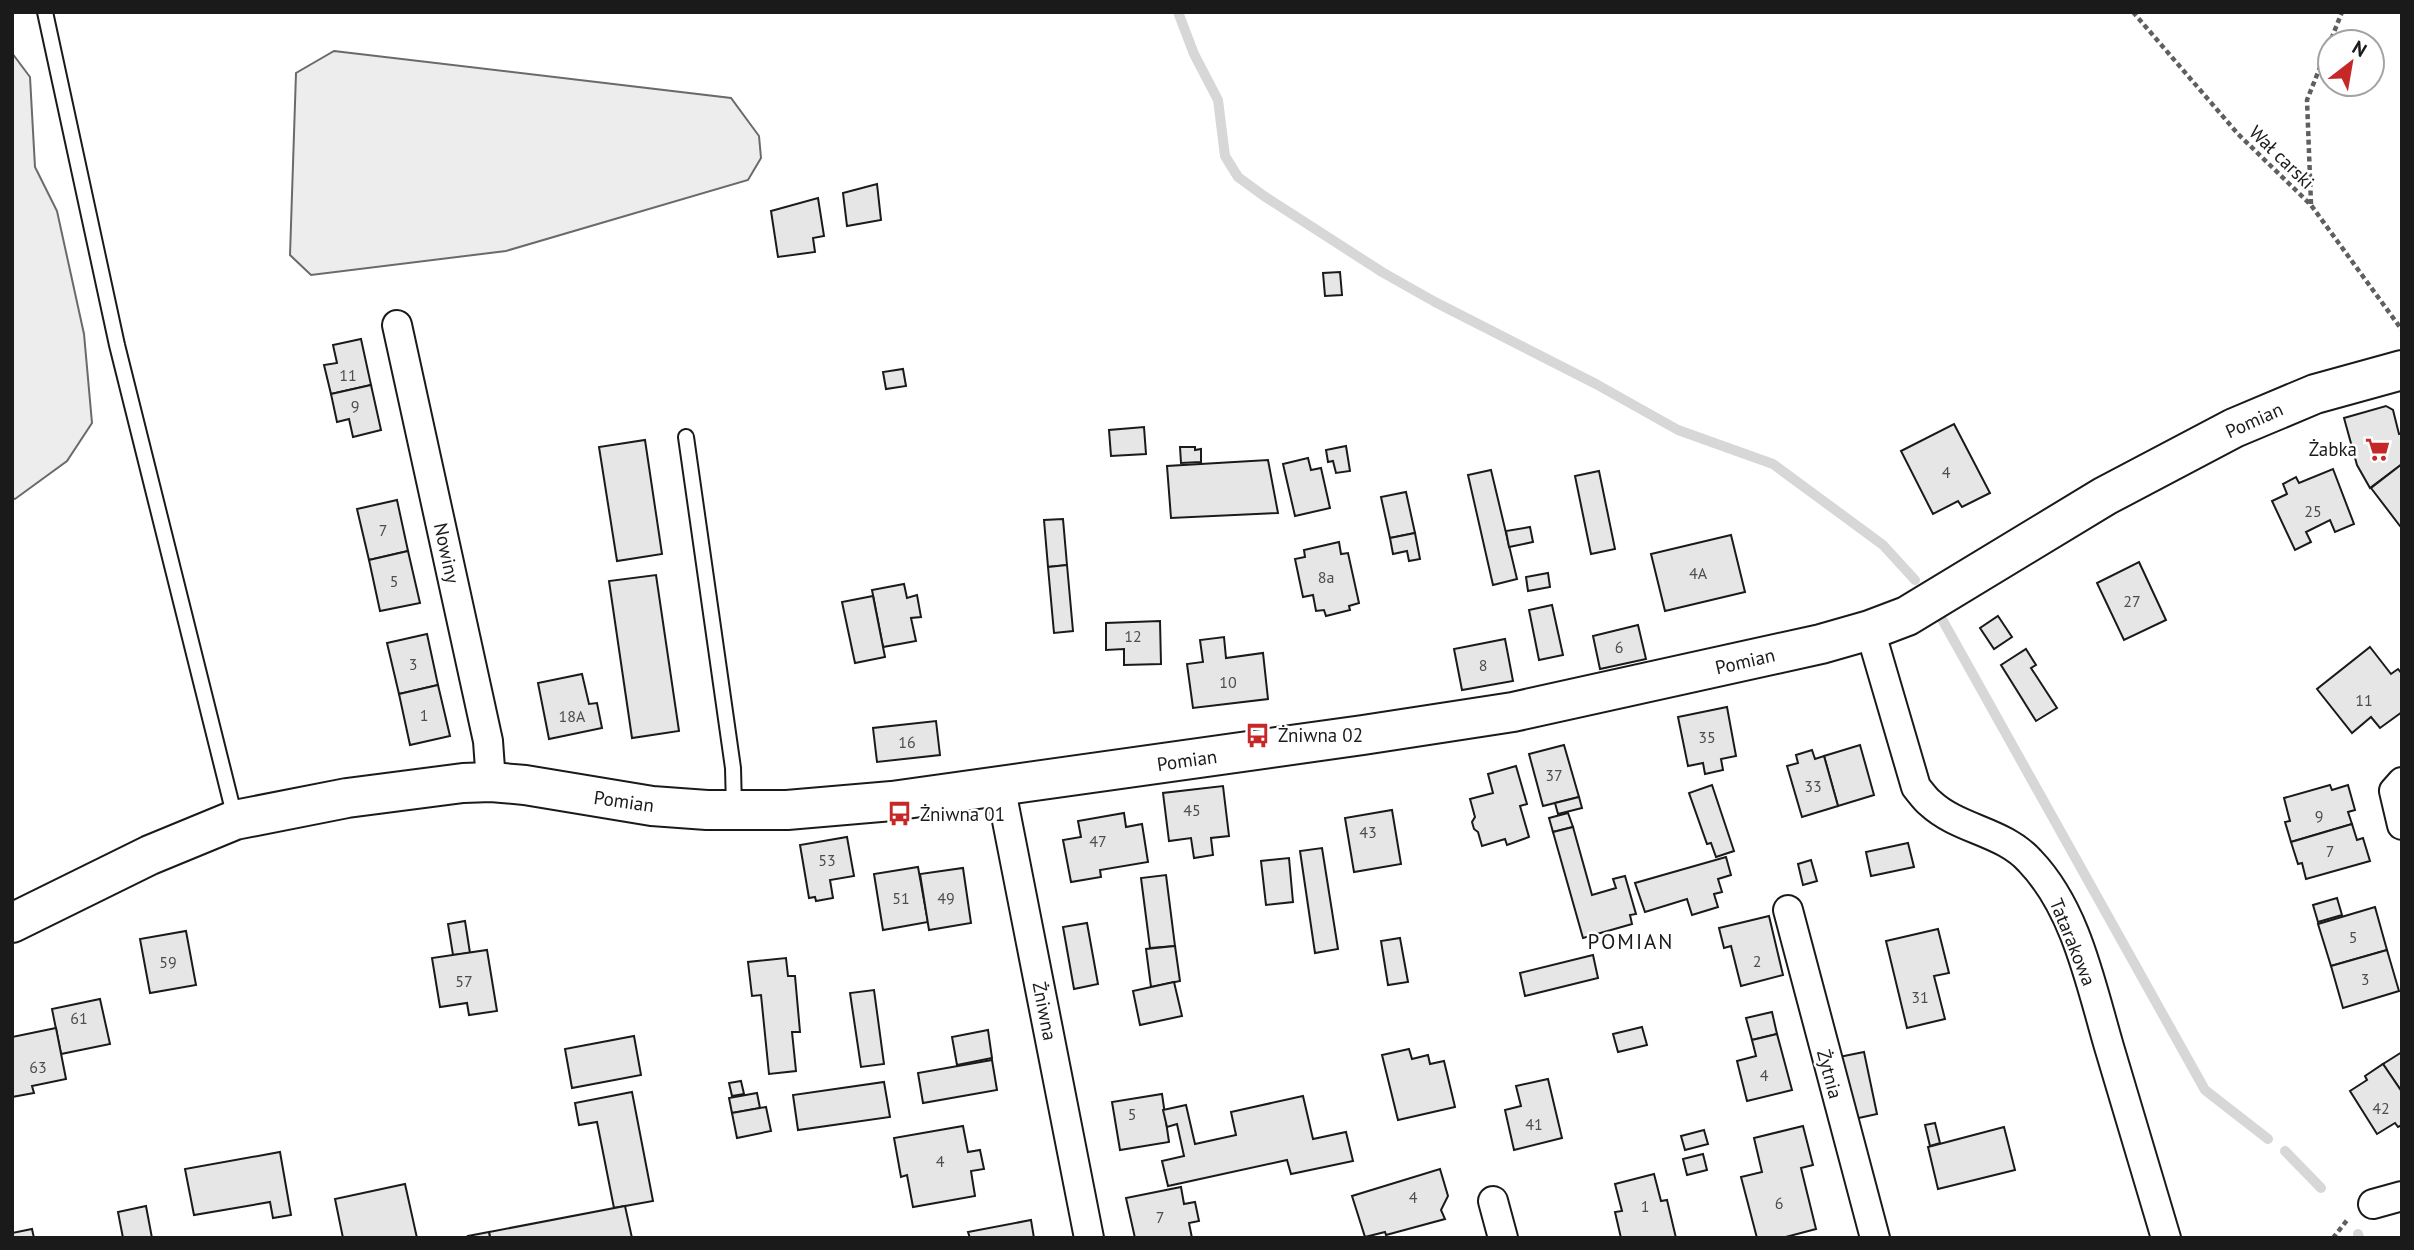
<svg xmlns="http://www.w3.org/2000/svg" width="2414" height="1250" viewBox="0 0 2414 1250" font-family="'PT Sans',sans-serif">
	<rect width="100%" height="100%" fill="#fff"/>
	<!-- built -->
	<g fill="#ededed" stroke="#6a6a6a" stroke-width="2">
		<path d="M 334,51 L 731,98 L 759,136 L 761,158 L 748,180 L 506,251 L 311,275 L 290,255 L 296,73 Z"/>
		<path d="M 12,53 L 30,77 L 35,167 L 57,211 L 84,334 L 92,423 L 67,461 L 15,499 L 12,498 Z"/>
	</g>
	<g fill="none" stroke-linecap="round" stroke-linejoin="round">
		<!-- stream -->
		<g stroke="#d7d7d7" stroke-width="10">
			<path d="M 1178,12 L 1194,54 L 1218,100 L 1225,156 L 1238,177 L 1264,196 L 1382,272 L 1435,302 L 1596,384 L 1678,430 L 1773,464 L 1883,545 L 1915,580"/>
			<path d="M 1943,621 L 2205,1090 L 2268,1139"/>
			<path d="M 2285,1151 L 2321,1188"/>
			<path d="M 2358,1234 L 2359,1238"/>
		</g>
	</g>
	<!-- building -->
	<g fill="#e6e6e6" stroke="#1a1a1a" stroke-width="2">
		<path d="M 877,184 L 881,220 L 847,226 L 843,193 Z"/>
		<path d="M 818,198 L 824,236 L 813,238 L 815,252 L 778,257 L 771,211 Z"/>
		<path d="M 1340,272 L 1342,295 L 1325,296 L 1323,273 Z"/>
		<path d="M 361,339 L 371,385 L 331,394 L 324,365 L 337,363 L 333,345 Z"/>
		<path d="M 903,369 L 906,386 L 886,389 L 883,372 Z"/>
		<path d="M 371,385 L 381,430 L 353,437 L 349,419 L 337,422 L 331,394 Z"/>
		<path d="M 2386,406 L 2393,410 L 2399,434 L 2402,433 L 2402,464 L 2370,488 L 2357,465 L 2344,418 Z"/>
		<path d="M 1954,424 L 1990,493 L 1962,507 L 1958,501 L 1933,514 L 1901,451 Z"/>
		<path d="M 1144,427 L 1146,454 L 1111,456 L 1109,430 Z"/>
		<path d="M 645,440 L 662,554 L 617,561 L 599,447 Z"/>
		<path d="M 1346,446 L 1350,471 L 1336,473 L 1333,461 L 1328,462 L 1326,450 Z"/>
		<path d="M 1180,447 L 1195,447 L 1195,450 L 1201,449 L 1201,462 L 1181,463 Z"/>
		<path d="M 1308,458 L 1311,470 L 1321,468 L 1330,508 L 1295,516 L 1283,464 Z"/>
		<path d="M 1268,460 L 1278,513 L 1171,518 L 1167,466 Z"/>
		<path d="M 2402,464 L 2402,525 L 2400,526 L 2371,488 Z"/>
		<path d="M 2333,469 L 2354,524 L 2335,532 L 2330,520 L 2306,532 L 2311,542 L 2295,550 L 2272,501 L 2287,494 L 2283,484 L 2296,477 L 2299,483 Z"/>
		<path d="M 1491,470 L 1517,579 L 1493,585 L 1468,475 Z"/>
		<path d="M 1599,471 L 1615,549 L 1591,554 L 1575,476 Z"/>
		<path d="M 1406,492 L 1415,533 L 1390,538 L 1381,497 Z"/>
		<path d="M 397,500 L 408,551 L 369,560 L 357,509 Z"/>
		<path d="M 1063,519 L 1067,565 L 1048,567 L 1044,520 Z"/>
		<path d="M 1530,527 L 1533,542 L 1509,547 L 1506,531 Z"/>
		<path d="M 1415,533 L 1420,559 L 1409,561 L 1407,551 L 1393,554 L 1390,538 Z"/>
		<path d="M 1731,535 L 1745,592 L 1665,611 L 1651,554 Z"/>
		<path d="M 1339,542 L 1341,554 L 1348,553 L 1359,603 L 1349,606 L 1350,610 L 1326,616 L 1324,610 L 1316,611 L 1313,595 L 1303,597 L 1295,559 L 1305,557 L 1304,550 Z"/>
		<path d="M 408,551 L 420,603 L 380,611 L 369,560 Z"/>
		<path d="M 2139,562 L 2166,620 L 2124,640 L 2097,583 Z"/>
		<path d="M 1067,565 L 1073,631 L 1054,633 L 1048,567 Z"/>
		<path d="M 1548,573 L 1550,587 L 1528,591 L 1526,577 Z"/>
		<path d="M 656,575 L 679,731 L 632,738 L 609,581 Z"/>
		<path d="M 904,584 L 907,598 L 917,595 L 921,617 L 911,618 L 916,641 L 883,647 L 872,590 Z"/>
		<path d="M 873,596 L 885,657 L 855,663 L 842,602 Z"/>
		<path d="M 1552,605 L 1563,655 L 1539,660 L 1529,610 Z"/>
		<path d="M 1998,616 L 2012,637 L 1994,649 L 1980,628 Z"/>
		<path d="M 1160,621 L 1161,664 L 1124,665 L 1124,649 L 1106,650 L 1106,623 Z"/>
		<path d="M 1638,625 L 1646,659 L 1600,669 L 1593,636 Z"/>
		<path d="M 427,634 L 438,685 L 399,694 L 387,643 Z"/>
		<path d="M 1224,637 L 1226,658 L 1263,653 L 1268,699 L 1193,708 L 1187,664 L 1203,662 L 1200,640 Z"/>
		<path d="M 1505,639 L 1513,681 L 1462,690 L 1454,649 Z"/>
		<path d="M 2370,647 L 2391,674 L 2398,669 L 2402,674 L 2402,712 L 2380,728 L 2371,717 L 2352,733 L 2317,689 Z"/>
		<path d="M 2026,649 L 2036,665 L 2031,668 L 2057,708 L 2036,721 L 2001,665 Z"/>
		<path d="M 582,674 L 589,704 L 597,703 L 602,728 L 549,739 L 538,683 Z"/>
		<path d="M 438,685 L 450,736 L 410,745 L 399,694 Z"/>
		<path d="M 1727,707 L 1736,756 L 1721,759 L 1723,770 L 1705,774 L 1703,763 L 1688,766 L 1678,717 Z"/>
		<path d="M 936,721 L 940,755 L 877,762 L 873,728 Z"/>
		<path d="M 1564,745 L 1579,797 L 1543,806 L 1529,754 Z"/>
		<path d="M 1860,745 L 1874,795 L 1838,806 L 1824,756 Z"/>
		<path d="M 1812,750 L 1815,759 L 1824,756 L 1838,806 L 1802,817 L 1787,766 L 1798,763 L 1796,755 Z"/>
		<path d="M 1516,766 L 1527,804 L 1520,806 L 1529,837 L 1507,845 L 1505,839 L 1482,846 L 1478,832 L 1474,829 L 1472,822 L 1475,817 L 1470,799 L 1493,793 L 1488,774 Z"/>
		<path d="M 1712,785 L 1734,851 L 1716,857 L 1711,843 L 1707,844 L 1689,793 Z"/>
		<path d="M 2330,785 L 2332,790 L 2348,785 L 2355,810 L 2348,812 L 2352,824 L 2291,842 L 2285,822 L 2290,821 L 2284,798 Z"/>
		<path d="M 1223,786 L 1229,836 L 1211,838 L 1213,855 L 1194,858 L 1191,838 L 1169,841 L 1163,793 Z"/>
		<path d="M 1579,797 L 1582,808 L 1558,814 L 1555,803 Z"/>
		<path d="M 1392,810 L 1401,864 L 1354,872 L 1345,818 Z"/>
		<path d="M 1124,813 L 1126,827 L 1142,824 L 1148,862 L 1100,870 L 1101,877 L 1071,882 L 1063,840 L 1081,837 L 1078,821 Z"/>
		<path d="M 1568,813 L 1573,827 L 1553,832 L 1549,818 Z"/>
		<path d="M 2352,824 L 2357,840 L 2363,838 L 2370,861 L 2306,879 L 2302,863 L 2298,864 L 2291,842 Z"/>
		<path d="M 1573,827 L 1592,895 L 1616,888 L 1613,879 L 1625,876 L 1636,914 L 1630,915 L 1632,924 L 1583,938 L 1553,832 Z"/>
		<path d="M 847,837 L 854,876 L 830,880 L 833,898 L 816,901 L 815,897 L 809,898 L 800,845 Z"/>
		<path d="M 1908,843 L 1914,867 L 1871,876 L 1866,852 Z"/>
		<path d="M 1322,848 L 1338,949 L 1315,953 L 1300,851 Z"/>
		<path d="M 1726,857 L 1731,875 L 1718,879 L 1722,892 L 1714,894 L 1718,907 L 1692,915 L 1687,899 L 1645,912 L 1635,883 Z"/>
		<path d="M 1289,858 L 1293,902 L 1266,905 L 1261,861 Z"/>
		<path d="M 1811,860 L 1817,881 L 1803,885 L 1798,864 Z"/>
		<path d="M 918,867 L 928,922 L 883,930 L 874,874 Z"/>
		<path d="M 963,868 L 971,923 L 929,930 L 920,874 Z"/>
		<path d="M 1166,875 L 1175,946 L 1150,948 L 1141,878 Z"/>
		<path d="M 2337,898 L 2342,915 L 2318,922 L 2313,905 Z"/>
		<path d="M 2375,907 L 2387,950 L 2331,966 L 2318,924 Z"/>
		<path d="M 1769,916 L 1783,975 L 1741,986 L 1731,946 L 1724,948 L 1719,928 Z"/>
		<path d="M 465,921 L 470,953 L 453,955 L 448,924 Z"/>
		<path d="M 1087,923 L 1098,984 L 1074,989 L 1063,927 Z"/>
		<path d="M 1938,929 L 1949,973 L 1934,976 L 1945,1019 L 1907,1028 L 1886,941 Z"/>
		<path d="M 186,931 L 196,985 L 150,993 L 140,939 Z"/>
		<path d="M 1400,938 L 1408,982 L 1388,985 L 1381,941 Z"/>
		<path d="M 1175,946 L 1180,981 L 1151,987 L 1146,949 Z"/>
		<path d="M 487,950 L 497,1011 L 469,1015 L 467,1003 L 440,1007 L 432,958 Z"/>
		<path d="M 2387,950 L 2399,991 L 2343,1008 L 2331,966 Z"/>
		<path d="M 1593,955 L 1598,978 L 1525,996 L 1520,973 Z"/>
		<path d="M 786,958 L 788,976 L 795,976 L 800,1032 L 792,1032 L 796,1071 L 769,1074 L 761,995 L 752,996 L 748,962 Z"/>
		<path d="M 1174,982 L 1182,1016 L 1140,1025 L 1133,991 Z"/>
		<path d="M 874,990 L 884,1064 L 861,1067 L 850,993 Z"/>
		<path d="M 100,999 L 110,1044 L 61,1054 L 52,1009 Z"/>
		<path d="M 1772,1012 L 1777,1034 L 1752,1040 L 1746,1018 Z"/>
		<path d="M 1642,1027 L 1647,1045 L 1618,1052 L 1613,1034 Z"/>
		<path d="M 56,1028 L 66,1079 L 32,1086 L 34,1093 L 12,1097 L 12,1037 Z"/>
		<path d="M 988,1030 L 992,1058 L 957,1065 L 952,1037 Z"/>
		<path d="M 1777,1034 L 1792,1090 L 1747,1101 L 1737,1061 L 1756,1056 L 1752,1040 Z"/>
		<path d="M 634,1036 L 641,1075 L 572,1088 L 565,1049 Z"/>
		<path d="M 1409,1049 L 1412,1059 L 1428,1055 L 1430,1064 L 1444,1061 L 1455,1107 L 1398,1120 L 1382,1055 Z"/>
		<path d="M 1864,1052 L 1877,1114 L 1854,1119 L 1839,1057 Z"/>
		<path d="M 2402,1052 L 2402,1092 L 2383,1064 Z"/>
		<path d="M 992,1060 L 997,1090 L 923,1103 L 918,1073 Z"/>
		<path d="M 2383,1064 L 2402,1092 L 2402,1125 L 2398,1127 L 2395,1123 L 2377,1134 L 2350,1091 L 2367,1080 L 2365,1076 Z"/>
		<path d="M 1548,1079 L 1562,1138 L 1514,1150 L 1505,1110 L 1521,1106 L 1516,1086 Z"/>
		<path d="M 741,1081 L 744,1094 L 732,1096 L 729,1083 Z"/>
		<path d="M 884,1082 L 890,1117 L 798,1130 L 793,1095 Z"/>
		<path d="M 632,1092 L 653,1201 L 614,1208 L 597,1122 L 579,1125 L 575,1103 Z"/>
		<path d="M 757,1093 L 760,1108 L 732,1113 L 729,1098 Z"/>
		<path d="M 1162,1094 L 1169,1142 L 1120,1150 L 1112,1102 Z"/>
		<path d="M 1303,1096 L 1313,1139 L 1346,1132 L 1353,1161 L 1291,1174 L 1287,1160 L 1168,1186 L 1162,1161 L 1184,1156 L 1177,1124 L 1167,1127 L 1163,1110 L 1186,1105 L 1195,1144 L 1236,1135 L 1231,1112 Z"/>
		<path d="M 766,1107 L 771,1131 L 737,1138 L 732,1113 Z"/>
		<path d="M 1935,1123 L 1940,1143 L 1930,1146 L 1925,1125 Z"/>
		<path d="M 963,1126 L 968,1152 L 980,1150 L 984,1169 L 971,1171 L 975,1196 L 913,1207 L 907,1175 L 901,1177 L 894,1138 Z"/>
		<path d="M 1803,1126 L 1813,1165 L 1801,1168 L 1816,1229 L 1782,1238 L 1757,1238 L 1741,1177 L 1762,1172 L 1754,1138 Z"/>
		<path d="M 2004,1127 L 2015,1170 L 1938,1189 L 1928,1147 Z"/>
		<path d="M 1704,1130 L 1708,1144 L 1685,1150 L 1681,1136 Z"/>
		<path d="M 280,1152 L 291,1215 L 273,1218 L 270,1202 L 194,1215 L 185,1169 Z"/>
		<path d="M 1703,1154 L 1707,1170 L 1687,1175 L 1683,1159 Z"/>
		<path d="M 1440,1169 L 1448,1196 L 1441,1210 L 1445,1219 L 1386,1235 L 1385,1232 L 1365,1237 L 1352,1196 Z"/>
		<path d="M 1654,1174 L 1661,1201 L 1667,1200 L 1676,1238 L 1621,1238 L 1615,1212 L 1622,1211 L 1615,1184 Z"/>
		<path d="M 405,1184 L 417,1238 L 343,1238 L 335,1199 Z"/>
		<path d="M 1181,1187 L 1184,1204 L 1195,1202 L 1199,1221 L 1189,1223 L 1192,1238 L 1135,1238 L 1126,1198 Z"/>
		<path d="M 146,1206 L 152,1238 L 123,1238 L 118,1212 Z"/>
		<path d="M 625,1206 L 632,1238 L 490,1238 L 489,1232 Z"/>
		<path d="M 1031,1220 L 1034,1238 L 970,1238 L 968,1232 Z"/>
		<path d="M 32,1229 L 34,1238 L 12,1238 L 12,1233 Z"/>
		<path d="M 489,1232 L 490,1238 L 469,1238 L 468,1236 Z"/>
	</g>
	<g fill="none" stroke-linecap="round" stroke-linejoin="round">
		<defs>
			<g id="lane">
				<path d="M 45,12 L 117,345 L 235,818"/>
				<path d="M 686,437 L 733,768 L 734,807"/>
			</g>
			<g id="street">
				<path d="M 397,325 L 488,741 L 491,782"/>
				<path d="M 1870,630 L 1916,787 C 1921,793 1925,799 1930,803 C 1959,830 2003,831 2030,861 C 2077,910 2091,986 2110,1050 C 2129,1112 2147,1175 2166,1238"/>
				<path d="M 2402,782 L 2394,791 L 2402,825"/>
				<path d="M 1000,785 L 1089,1238"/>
				<path d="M 1788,910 L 1875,1238"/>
				<path d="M 1493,1201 L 1503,1238"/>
				<path d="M 2373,1204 L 2402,1196"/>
			</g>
			<path id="secondary" d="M 12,923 L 150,855 L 235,820 L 347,798 L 463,783 L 491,782 L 525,785 L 652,806 L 707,810 L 787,810 L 892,801 L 1363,735 L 1513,712 L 1821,644 L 1870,630 L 1907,616 L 2105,496 L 2234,428 L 2315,394 L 2402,370"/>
		</defs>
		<!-- lane casing -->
		<use href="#lane" stroke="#1a1a1a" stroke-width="18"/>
		<!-- street casing -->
		<use href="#street" stroke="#1a1a1a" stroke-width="32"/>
		<!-- secondary casing -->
		<use href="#secondary" stroke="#1a1a1a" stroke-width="42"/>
		<!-- path -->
		<g stroke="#5f5f5f" stroke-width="4.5" stroke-dasharray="5 3.5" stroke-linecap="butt">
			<path d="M 2133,12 L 2238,134 L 2311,205 L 2402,330"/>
			<path d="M 2311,204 L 2307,100 L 2342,12"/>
			<path d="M 2333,1238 L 2348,1219"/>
		</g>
		<!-- lane -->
		<use href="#lane" stroke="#fff" stroke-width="14"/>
		<!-- street -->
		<use href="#street" stroke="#fff" stroke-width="28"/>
		<!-- secondary -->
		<use href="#secondary" stroke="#fff" stroke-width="38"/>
	</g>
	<!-- icons -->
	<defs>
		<symbol id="supermarket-bare" viewBox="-9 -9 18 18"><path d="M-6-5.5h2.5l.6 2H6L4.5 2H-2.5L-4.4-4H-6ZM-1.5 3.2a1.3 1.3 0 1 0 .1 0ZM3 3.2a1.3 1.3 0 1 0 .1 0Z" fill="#c62828" stroke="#fff" stroke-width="2.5" paint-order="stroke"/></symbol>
		<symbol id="bus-bare" viewBox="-9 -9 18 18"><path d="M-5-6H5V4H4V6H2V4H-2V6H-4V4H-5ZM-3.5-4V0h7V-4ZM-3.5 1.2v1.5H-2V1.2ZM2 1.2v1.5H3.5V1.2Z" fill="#c62828" stroke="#fff" stroke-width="2.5" paint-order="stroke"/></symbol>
	</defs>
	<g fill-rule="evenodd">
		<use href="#supermarket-bare" x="2360" y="432" width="35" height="35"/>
		<use href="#bus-bare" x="1240" y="718" width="35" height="35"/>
		<use href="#bus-bare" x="882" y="796" width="35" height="35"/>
	</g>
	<g text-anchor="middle" stroke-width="5" stroke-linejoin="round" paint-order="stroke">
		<!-- number labels -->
		<g font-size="16" fill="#4d4d4d">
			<text x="348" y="381">11</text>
			<text x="355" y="412">9</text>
			<text x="1946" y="478">4</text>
			<text x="2313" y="517">25</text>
			<text x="383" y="536">7</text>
			<text x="1698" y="579">4A</text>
			<text x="1326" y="583">8a</text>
			<text x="394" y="587">5</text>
			<text x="2132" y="607">27</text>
			<text x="1133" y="642">12</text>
			<text x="1619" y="653">6</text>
			<text x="413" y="670">3</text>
			<text x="1483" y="671">8</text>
			<text x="1228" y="688">10</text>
			<text x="2364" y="706">11</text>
			<text x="424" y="721">1</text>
			<text x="572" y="722">18A</text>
			<text x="1707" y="743">35</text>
			<text x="907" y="748">16</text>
			<text x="1554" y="781">37</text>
			<text x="1813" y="792">33</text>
			<text x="1192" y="816">45</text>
			<text x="2319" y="822">9</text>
			<text x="1368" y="838">43</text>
			<text x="1098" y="847">47</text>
			<text x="2330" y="857">7</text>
			<text x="827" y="866">53</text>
			<text x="901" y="904">51</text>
			<text x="946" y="904">49</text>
			<text x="2353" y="943">5</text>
			<text x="1757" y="967">2</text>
			<text x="168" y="968">59</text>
			<text x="2365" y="985">3</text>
			<text x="464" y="987">57</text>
			<text x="1920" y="1003">31</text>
			<text x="79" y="1024">61</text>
			<text x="38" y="1073">63</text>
			<text x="1764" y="1081">4</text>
			<text x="2381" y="1114">42</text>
			<text x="1132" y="1120">5</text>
			<text x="1534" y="1130">41</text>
			<text x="940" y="1167">4</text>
			<text x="1413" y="1203">4</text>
			<text x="1779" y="1209">6</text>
			<text x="1645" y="1212">1</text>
			<text x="1160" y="1223">7</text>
		</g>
		<!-- street labels -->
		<g font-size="19" fill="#1a1a1a" stroke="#fff">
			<text transform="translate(2282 157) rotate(44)" y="7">Wał carski</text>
			<text transform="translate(2254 420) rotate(-24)" y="7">Pomian</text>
			<text transform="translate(447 553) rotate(78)" y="7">Nowiny</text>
			<text transform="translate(1745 661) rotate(-13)" y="7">Pomian</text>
			<text transform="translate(1187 760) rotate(-8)" y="7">Pomian</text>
			<text transform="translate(624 801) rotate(8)" y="7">Pomian</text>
			<text transform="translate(2073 942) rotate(68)" y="7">Tatarakowa</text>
			<text transform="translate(1045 1011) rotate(79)" y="7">Żniwna</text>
			<text transform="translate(1830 1074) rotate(75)" y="7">Żytnia</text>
		</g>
		<!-- poi labels -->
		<g font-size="19" fill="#1a1a1a" stroke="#fff" text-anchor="start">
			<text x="2357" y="456" text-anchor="end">Żabka</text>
			<text x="1278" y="742">Żniwna 02</text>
			<text x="920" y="821">Żniwna 01</text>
		</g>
		<!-- neighbourhood labels -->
		<g font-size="21" letter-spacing="2" fill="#1a1a1a" stroke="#fff">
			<text x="1631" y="949">POMIAN</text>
		</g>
	</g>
	<!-- border -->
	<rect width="2414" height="1250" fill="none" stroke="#1a1a1a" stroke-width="28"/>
	<!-- north arrow -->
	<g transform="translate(2351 63) rotate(31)"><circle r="33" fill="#ffffff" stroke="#a3a3a3" stroke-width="2"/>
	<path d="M0-5L12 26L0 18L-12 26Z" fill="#c62828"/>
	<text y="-10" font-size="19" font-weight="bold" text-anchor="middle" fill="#1a1a1a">N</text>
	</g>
</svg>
